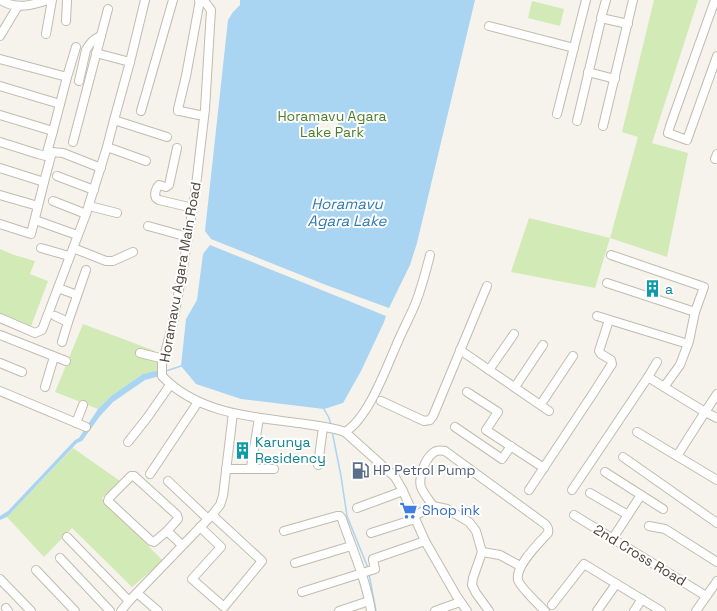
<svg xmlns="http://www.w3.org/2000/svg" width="717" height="611" viewBox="0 0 717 611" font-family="'Space Grotesk',sans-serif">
	<rect width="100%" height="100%" fill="#f6f3ec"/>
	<!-- green -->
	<g fill="#d2eab5">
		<path d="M 654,0 L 698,0 L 652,143 L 688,153 L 667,257 L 610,238 L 595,288 L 511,272 L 529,218 L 610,238 L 638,137 L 622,132 Z"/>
		<path d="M 532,1 L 564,9 L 560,26 L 528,18 Z"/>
		<path d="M 0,249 L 14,255 L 35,261 L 30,274 L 48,281 L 30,329 L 0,317 Z"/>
		<path d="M 83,324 L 155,351 L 159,370 L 143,374 L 111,396 L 98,409 L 55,392 Z"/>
		<path d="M 73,448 L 120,481 L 102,498 L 163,561 L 132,587 L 72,528 L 44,557 L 7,517 Z"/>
	</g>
	<!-- water -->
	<g fill="#a9d4f2" fill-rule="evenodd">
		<path d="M 240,0 L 475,0 L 417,243 L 410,265 L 389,308 L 326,285 L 211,239 L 205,231 L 228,20 L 233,12 L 240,5 ZM 330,117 C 344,122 341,139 327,138 C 313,133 316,118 330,117 Z"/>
		<path d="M 210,245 L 386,316 L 384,322 L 361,371 L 343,403 L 324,409 L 241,399 L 196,384 L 181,366 L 186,319 L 197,300 L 203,254 Z"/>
		<path d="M 159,370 L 160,376 L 145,380 L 113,402 L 100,416 L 82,441 L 77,443 L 7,517 L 0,520 L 0,516 L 8,511 L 75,440 L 79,438 L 98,409 L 111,396 L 143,374 Z"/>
	</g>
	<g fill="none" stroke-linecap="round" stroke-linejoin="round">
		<!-- stream -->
		<g stroke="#a9d4f2" stroke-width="1.5">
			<path d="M 166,371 L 181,366"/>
			<path d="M 324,409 L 329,418 L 331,426"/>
			<path d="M 332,431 L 341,476 L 347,516 L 368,568"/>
			<path d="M 369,574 L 376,611"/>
		</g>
		<defs>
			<g id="minor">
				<path d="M 1,0 C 15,10 33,5 48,0"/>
				<path d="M 199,0 L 205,2 L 211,10 L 205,109 L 195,194 L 183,267 L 173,323 L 162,364 L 162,376 C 199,415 256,417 305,424 C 318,426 332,427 345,432 L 395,477 L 403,491 L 425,541 L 456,595 L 467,611"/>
				<path d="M 606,0 L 601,18 L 628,24"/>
				<path d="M 715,0 L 670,126 L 668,133 L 687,140 L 717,56"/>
				<path d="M 66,21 L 67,0"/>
				<path d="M 489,26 L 574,48"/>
				<path d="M 46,34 L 52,0"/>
				<path d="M 0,36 L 18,6"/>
				<path d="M 96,53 L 130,62"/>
				<path d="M 0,59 L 67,77 L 53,131 L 0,115"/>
				<path d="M 588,72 L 615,79"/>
				<path d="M 67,77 L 76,47"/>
				<path d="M 79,81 L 86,50 C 90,43 93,39 101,36"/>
				<path d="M 0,86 L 60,104"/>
				<path d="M 141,111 L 173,0"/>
				<path d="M 557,114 L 586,0"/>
				<path d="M 199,115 L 180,111 L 178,111 L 178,109 L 186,76 L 200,0"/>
				<path d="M 114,120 L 167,137"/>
				<path d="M 577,121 L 600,24"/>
				<path d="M 603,126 L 633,0"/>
				<path d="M 0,142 L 38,154 L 46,156 L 52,152 L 63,153 L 101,168"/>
				<path d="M 73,142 L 108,9"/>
				<path d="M 107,147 L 146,161"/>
				<path d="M 177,148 L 169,185 L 166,187 L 159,185 C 156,188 154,194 156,198 L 159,200 L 193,208"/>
				<path d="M 46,156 L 53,131"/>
				<path d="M 715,159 L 717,154"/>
				<path d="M 0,168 L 44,182 L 31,234 L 0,224"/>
				<path d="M 57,176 L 94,190"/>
				<path d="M 44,182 L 52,152"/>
				<path d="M 0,195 L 38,206"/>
				<path d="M 53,201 L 86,214"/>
				<path d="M 89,206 L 117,213"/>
				<path d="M 35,220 L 77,235"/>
				<path d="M 148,226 L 188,237"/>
				<path d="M 41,248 L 69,256"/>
				<path d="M 73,248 L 106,261 L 113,261 L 133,252"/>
				<path d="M 611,255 L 704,287 L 695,312 L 689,341 L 680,365 L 664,387 L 705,412 L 717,394"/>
				<path d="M 607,283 L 695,312"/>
				<path d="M 58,288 L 77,295"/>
				<path d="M 55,316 L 68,322 L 86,270"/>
				<path d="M 597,316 L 688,344"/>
				<path d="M 0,318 L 35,333 L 42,330 L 86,214 L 107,147 L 114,120 L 130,62 L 145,0"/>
				<path d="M 0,335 L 66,361"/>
				<path d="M 62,342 L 68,322"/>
				<path d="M 460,350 L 549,411"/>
				<path d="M 140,353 L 164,359"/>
				<path d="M 0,363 L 22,372"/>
				<path d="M 489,370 L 514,334"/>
				<path d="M 648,377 L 657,362"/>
				<path d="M 45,387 L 54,357"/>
				<path d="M 515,387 L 543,345"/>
				<path d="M 0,391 L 86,427"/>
				<path d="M 467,392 L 498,412 L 486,430 L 544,468"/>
				<path d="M 381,401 L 424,421 L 430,420 L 433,416 L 487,286"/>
				<path d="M 541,404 L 573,356"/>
				<path d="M 76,423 L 83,405"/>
				<path d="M 455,427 L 502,459 L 511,446"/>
				<path d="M 345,432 C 368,418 385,371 396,346 C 402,331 410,317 416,302 C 422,286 426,271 430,255"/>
				<path d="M 637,432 L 717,480"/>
				<path d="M 128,442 L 147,418 L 170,385"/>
				<path d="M 677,456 L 705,412 L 717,418"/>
				<path d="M 623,457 L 717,523"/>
				<path d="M 318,465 L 323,427"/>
				<path d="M 251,467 L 259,418"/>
				<path d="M 226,469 L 274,469"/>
				<path d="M 605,472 L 663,509"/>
				<path d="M 150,474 L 198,402"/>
				<path d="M 168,481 L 208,519"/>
				<path d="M 529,490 L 592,395 L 612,364 L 611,360 L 601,354 L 599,351 L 609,320"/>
				<path d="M 572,490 L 648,377 L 664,387"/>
				<path d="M 590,493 L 628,515"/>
				<path d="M 433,506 L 447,509 L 469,522 L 476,531 L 482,552 L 473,578 L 472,585 L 476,593 L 489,611"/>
				<path d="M 357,508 L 403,491"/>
				<path d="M 574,515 L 706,596"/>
				<path d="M 414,516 L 433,506 C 429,500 423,493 421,487 C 418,477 425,459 433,453 C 436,450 440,450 445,451 L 545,524 C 548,527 549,529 548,533 C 539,543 515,566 518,580 C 520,587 539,605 545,611"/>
				<path d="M 649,526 L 665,529 L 717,562"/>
				<path d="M 200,527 L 221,547 L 192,579 L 224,607 L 262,561 L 212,515"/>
				<path d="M 167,531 L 178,519 L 177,515 L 134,476 L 131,476 L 109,498 L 108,501 L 151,541 L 154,542 L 167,531 L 182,545"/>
				<path d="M 284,531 L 337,516 L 340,516 L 342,519 C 352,549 366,579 371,611"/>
				<path d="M 371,533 L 415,519"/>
				<path d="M 67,537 L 129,601"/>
				<path d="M 613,538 L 641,495"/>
				<path d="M 482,552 L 500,555 L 520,566"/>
				<path d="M 60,558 L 110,611"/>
				<path d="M 295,563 L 351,546"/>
				<path d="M 36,570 L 75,611"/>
				<path d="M 0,579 L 31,611"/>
				<path d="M 302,592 L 372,570 L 375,569 L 373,560 L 373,559 L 425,541"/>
				<path d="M 137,593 L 158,611"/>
				<path d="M 552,605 L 584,564 L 661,611"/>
				<path d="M 6,608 L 8,611"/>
				<path d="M 121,611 L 129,601 L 212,515 L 220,505 L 223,496 L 233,413"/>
				<path d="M 339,611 L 369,601"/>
				<path d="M 435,611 L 460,602"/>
				<path d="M 597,611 L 616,584"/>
				<path d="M 634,611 L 642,599"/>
				<path d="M 696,611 L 717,581"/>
			</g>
		</defs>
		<!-- minor casing -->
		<use href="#minor" stroke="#c2bbae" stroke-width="10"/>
		<!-- minor -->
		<use href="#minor" stroke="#fff" stroke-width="8"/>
	</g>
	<!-- icons -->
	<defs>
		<symbol id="building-bare" viewBox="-9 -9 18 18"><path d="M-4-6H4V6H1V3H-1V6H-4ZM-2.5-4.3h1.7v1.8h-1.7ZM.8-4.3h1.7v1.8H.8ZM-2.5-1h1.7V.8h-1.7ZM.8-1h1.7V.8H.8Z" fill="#0f9aa8" stroke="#fff" stroke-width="2.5" paint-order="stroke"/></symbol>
		<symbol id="fuel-bare" viewBox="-9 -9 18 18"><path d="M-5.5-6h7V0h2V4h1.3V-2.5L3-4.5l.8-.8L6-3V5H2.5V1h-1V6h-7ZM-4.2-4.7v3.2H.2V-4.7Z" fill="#5c6f8a" stroke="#fff" stroke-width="2.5" paint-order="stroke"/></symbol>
		<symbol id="supermarket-bare" viewBox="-9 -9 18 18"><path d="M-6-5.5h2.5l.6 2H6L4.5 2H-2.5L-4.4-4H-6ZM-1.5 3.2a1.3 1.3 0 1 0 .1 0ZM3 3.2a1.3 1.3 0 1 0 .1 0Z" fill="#3f7fe0" stroke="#fff" stroke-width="2.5" paint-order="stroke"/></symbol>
	</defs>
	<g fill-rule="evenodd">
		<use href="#building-bare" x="640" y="276" width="25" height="25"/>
		<use href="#building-bare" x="230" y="438" width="25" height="25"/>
		<use href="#fuel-bare" x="348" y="458" width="25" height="25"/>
		<use href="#supermarket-bare" x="396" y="498" width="25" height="25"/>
	</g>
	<g text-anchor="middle" stroke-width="4" stroke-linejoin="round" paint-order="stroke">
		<!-- park labels -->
		<g font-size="14" fill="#4a7f2a" stroke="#fff">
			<text x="332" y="121">Horamavu Agara<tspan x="332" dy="16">Lake Park</tspan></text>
		</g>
		<!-- street labels -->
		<g font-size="14" fill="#4b4439" stroke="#fff">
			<text transform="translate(180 272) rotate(-80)" y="5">Horamavu Agara Main Road</text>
			<text transform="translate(640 555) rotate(31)" y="5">2nd Cross Road</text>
		</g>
		<!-- culture labels -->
		<g font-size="14" fill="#0d838f" stroke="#fff" text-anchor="start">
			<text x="665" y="294">a</text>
			<text x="255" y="447">Karunya<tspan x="255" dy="16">Residency</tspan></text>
		</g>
		<!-- service labels -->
		<g font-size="14" fill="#4e5e75" stroke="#fff" text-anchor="start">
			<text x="373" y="475">HP Petrol Pump</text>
		</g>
		<!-- shop labels -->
		<g font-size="14" fill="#366cbe" stroke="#fff" text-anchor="start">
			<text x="422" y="515">Shop ink</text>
		</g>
		<!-- water labels -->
		<g font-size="15" font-style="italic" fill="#2e7ab2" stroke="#fff">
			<text x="347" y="209">Horamavu<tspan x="347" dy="17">Agara Lake</tspan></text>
		</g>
	</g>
</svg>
